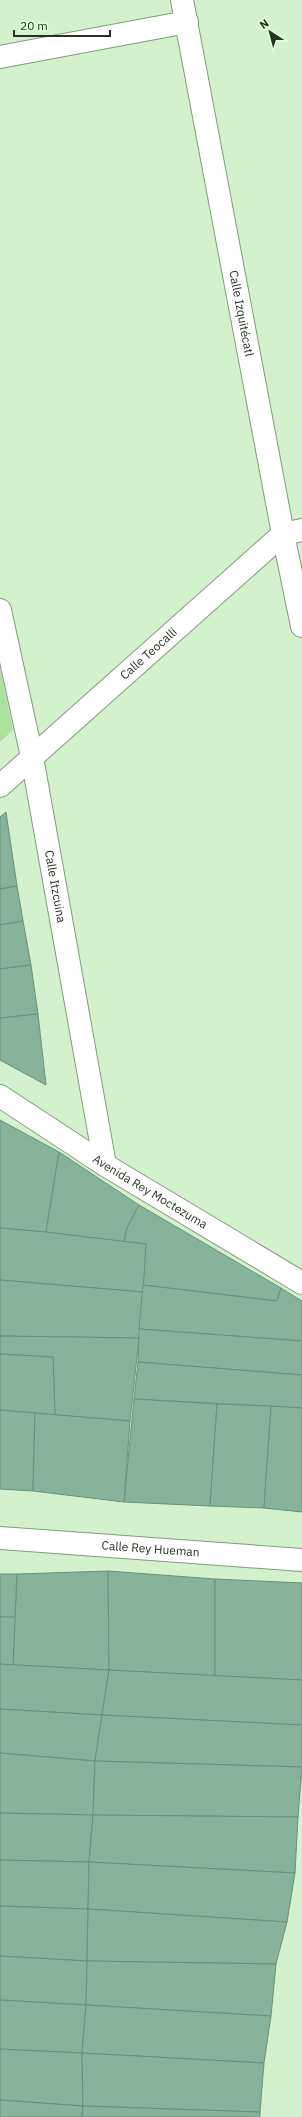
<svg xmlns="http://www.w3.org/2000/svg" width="302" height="2117" viewBox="0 0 302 2117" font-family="'IBM Plex Sans',sans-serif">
	<rect width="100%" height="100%" fill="#d3f1cd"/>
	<!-- green -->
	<path fill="#abe2a0" d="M 0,668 L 13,730 L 0,742 Z"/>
	<!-- building -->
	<g fill="#88b39b" stroke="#68927b">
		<path d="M 6,812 L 17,886 L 0,889 L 0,817 Z"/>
		<path d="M 17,886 L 23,921 L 0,925 L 0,889 Z"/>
		<path d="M 23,921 L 31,965 L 0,969 L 0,925 Z"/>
		<path d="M 31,965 L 38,1014 L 0,1018 L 0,969 Z"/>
		<path d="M 38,1014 L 46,1085 L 0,1060 L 0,1018 Z"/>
		<path d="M 0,1120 L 59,1152 L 46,1232 L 0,1228 Z"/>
		<path d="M 59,1152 L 139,1205 L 127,1228 L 124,1242 L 46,1232 Z"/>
		<path d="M 139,1205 L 281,1288 L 277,1301 L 143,1285 L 146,1244 L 124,1242 L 127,1228 Z"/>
		<path d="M 0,1228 L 46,1232 L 146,1244 L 143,1292 L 0,1280 Z"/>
		<path d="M 0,1280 L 143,1292 L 139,1338 L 0,1336 Z"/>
		<path d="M 143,1285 L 277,1301 L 281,1288 L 302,1301 L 302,1341 L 139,1329 Z"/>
		<path d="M 139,1329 L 302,1341 L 302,1375 L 138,1362 Z"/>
		<path d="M 0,1336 L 139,1338 L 130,1421 L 55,1415 L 53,1357 L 0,1354 Z"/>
		<path d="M 0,1354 L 53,1357 L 55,1415 L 0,1410 Z"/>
		<path d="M 138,1362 L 302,1375 L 302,1408 L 134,1399 Z"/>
		<path d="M 134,1399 L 217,1404 L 210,1506 L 124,1502 Z"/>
		<path d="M 217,1404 L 271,1406 L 264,1508 L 210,1506 Z"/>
		<path d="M 271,1406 L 302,1408 L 302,1512 L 264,1508 Z"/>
		<path d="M 0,1410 L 35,1413 L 33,1491 L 0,1489 Z"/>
		<path d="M 35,1413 L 130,1421 L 124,1502 L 33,1491 Z"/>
		<path d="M 108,1571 L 109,1670 L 13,1665 L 17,1574 Z"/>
		<path d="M 108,1571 L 215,1579 L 215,1676 L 109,1670 Z"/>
		<path d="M 0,1574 L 17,1574 L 15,1617 L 0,1617 Z"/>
		<path d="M 215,1579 L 302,1583 L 302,1680 L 215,1676 Z"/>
		<path d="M 0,1617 L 15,1617 L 13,1665 L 0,1664 Z"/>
		<path d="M 0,1664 L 109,1670 L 102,1715 L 0,1709 Z"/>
		<path d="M 109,1670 L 302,1680 L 302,1725 L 102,1715 Z"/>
		<path d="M 0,1709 L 102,1715 L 95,1761 L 0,1753 Z"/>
		<path d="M 102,1715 L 302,1725 L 302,1767 L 95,1761 Z"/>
		<path d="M 0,1753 L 95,1761 L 93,1815 L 0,1813 Z"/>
		<path d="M 95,1761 L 302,1767 L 298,1817 L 93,1815 Z"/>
		<path d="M 0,1813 L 93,1815 L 89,1862 L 0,1860 Z"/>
		<path d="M 93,1815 L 298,1817 L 295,1873 L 89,1862 Z"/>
		<path d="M 0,1860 L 89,1862 L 88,1909 L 0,1906 Z"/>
		<path d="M 89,1862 L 295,1873 L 287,1922 L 88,1909 Z"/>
		<path d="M 0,1906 L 88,1909 L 87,1961 L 0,1956 Z"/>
		<path d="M 88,1909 L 287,1922 L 276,1964 L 87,1961 Z"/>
		<path d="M 0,1956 L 87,1961 L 86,2005 L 0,2000 Z"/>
		<path d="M 87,1961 L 276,1964 L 271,2016 L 86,2005 Z"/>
		<path d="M 0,2000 L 86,2005 L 82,2053 L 0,2049 Z"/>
		<path d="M 86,2005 L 271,2016 L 264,2063 L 82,2053 Z"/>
		<path d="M 0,2049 L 82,2053 L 83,2106 L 0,2100 Z"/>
		<path d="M 82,2053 L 264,2063 L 260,2112 L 83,2106 Z"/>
		<path d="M 0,2100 L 83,2106 L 82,2117 L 0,2117 Z"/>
		<path d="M 83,2106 L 260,2112 L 260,2117 L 82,2117 Z"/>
	</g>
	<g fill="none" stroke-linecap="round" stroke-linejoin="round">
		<defs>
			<g id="street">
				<path id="s1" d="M 182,0 L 283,534 L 302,626"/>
				<path d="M 0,57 L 187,22"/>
				<path id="s2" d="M 0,610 L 32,757 L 105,1165"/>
				<path id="s3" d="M 0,786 L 283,534 L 302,530"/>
				<path id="s4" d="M 0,1096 L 105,1165 L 302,1283"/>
				<path id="s5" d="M 0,1538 L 302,1560"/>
			</g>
		</defs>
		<!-- street casing -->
		<use href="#street" stroke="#819d7b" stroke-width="24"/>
		<!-- street -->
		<use href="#street" stroke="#fff" stroke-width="22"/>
	</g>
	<g text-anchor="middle" stroke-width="3.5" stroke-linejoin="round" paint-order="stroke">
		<!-- street labels -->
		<g font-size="12" fill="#273224" stroke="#e0ffda">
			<text dy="4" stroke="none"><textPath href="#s1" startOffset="319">Calle Izquitécatl</textPath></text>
			<text dy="4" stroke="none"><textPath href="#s3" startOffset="199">Calle Teocalli</textPath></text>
			<text dy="4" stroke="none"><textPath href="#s2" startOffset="282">Calle Itzcuina</textPath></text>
			<text dy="4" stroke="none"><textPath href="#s4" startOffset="178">Avenida Rey Moctezuma</textPath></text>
			<text dy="4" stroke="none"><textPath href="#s5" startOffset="151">Calle Rey Hueman</textPath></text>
		</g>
	</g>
	<!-- north arrow -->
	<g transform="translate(270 32) rotate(324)" stroke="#e0ffda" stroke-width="3" paint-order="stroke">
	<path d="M0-3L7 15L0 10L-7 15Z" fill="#273224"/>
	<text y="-6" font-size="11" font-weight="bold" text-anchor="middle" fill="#273224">N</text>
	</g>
	<!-- scale -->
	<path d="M14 30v6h96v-6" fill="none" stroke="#273224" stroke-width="2"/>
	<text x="20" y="30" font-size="12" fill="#273224" stroke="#e0ffda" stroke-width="3" paint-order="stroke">20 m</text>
</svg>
